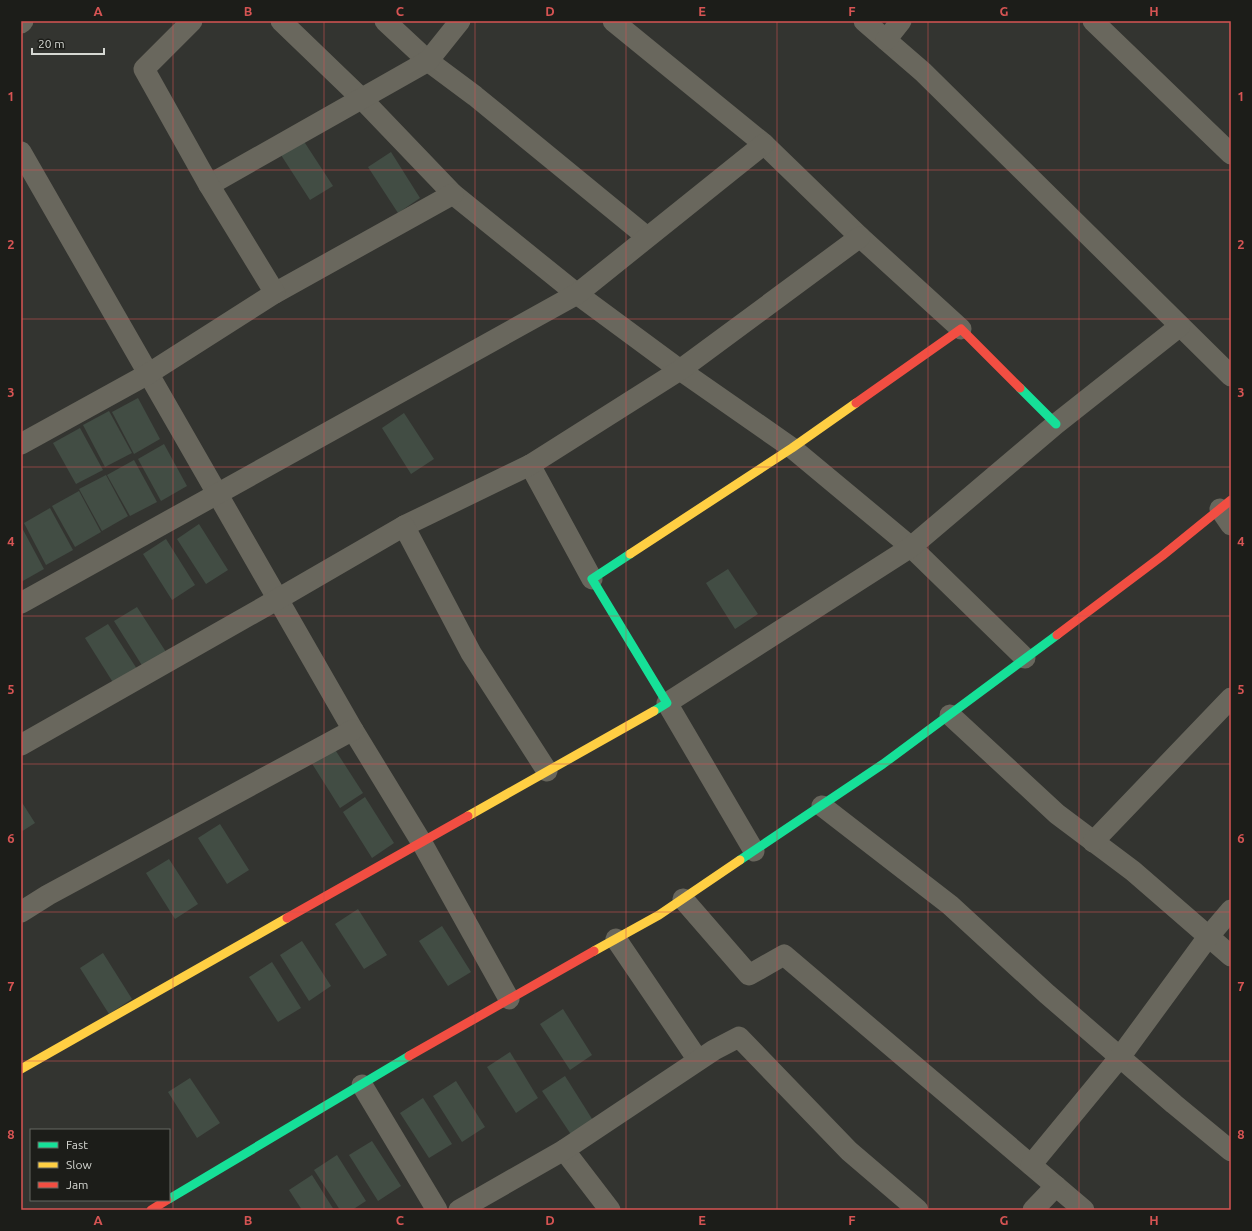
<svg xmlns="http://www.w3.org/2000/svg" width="1252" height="1231" viewBox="0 0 1252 1231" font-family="Ubuntu,sans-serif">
	<rect width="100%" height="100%" fill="#333430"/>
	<!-- building -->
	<g fill="#424d44">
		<path d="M 303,140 L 333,186 L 310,200 L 281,155 Z"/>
		<path d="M 391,152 L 420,198 L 398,213 L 368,167 Z"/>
		<path d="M 138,398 L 160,439 L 134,454 L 112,412 Z"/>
		<path d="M 109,411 L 132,453 L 105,467 L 83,425 Z"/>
		<path d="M 404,413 L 434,459 L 411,474 L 382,428 Z"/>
		<path d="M 80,428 L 103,470 L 76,484 L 53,443 Z"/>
		<path d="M 164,444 L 187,486 L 161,501 L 138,459 Z"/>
		<path d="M 134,460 L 157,502 L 130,516 L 107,475 Z"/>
		<path d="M 106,475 L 128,516 L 102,531 L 79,489 Z"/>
		<path d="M 79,491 L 101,532 L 75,547 L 52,506 Z"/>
		<path d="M 50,508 L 73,550 L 46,565 L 24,523 Z"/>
		<path d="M 199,524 L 228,570 L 206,584 L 177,539 Z"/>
		<path d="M 21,526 L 44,569 L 21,582 Z"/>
		<path d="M 166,539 L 195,585 L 172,600 L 143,554 Z"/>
		<path d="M 728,569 L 758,614 L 735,629 L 706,583 Z"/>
		<path d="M 137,607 L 166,652 L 143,667 L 114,621 Z"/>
		<path d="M 108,624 L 137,669 L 114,684 L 85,638 Z"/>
		<path d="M 334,748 L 363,793 L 340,808 L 311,762 Z"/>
		<path d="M 365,797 L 394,843 L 372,858 L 343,812 Z"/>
		<path d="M 21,801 L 35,823 L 21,832 Z"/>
		<path d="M 220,824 L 249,870 L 227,884 L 198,838 Z"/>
		<path d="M 169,859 L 198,904 L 175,919 L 146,873 Z"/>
		<path d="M 358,909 L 387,955 L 364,969 L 335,924 Z"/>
		<path d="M 442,926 L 471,972 L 448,986 L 419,941 Z"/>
		<path d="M 302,941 L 331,986 L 309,1001 L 280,955 Z"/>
		<path d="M 103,953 L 132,999 L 109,1014 L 80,968 Z"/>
		<path d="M 272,962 L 301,1008 L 278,1022 L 249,977 Z"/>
		<path d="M 563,1009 L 592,1055 L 570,1070 L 540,1024 Z"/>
		<path d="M 510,1052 L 538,1098 L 516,1113 L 487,1067 Z"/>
		<path d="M 565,1076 L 594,1122 L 572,1136 L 542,1091 Z"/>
		<path d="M 190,1078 L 220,1123 L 197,1138 L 168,1092 Z"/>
		<path d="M 456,1081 L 485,1127 L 462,1142 L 433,1096 Z"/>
		<path d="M 423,1098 L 452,1144 L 429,1158 L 400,1113 Z"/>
		<path d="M 372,1141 L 401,1186 L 378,1201 L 349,1155 Z"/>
		<path d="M 337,1155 L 366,1201 L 352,1210 L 340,1210 L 314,1170 Z"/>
		<path d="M 312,1175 L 334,1210 L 302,1210 L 289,1190 Z"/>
	</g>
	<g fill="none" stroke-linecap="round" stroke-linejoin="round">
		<!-- street -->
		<g stroke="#69675d" stroke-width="21">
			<path d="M 281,21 L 361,98 L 453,194 L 577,294 L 680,370 L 792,448 L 911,547 L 1025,658"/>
			<path d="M 385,21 L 428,61 L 475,96 L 647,237"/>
			<path d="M 613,21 L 764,144 L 860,237 L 961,329"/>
			<path d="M 864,21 L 923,72 L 1231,376"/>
			<path d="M 1093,21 L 1231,154"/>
			<path d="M 21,23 L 23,21"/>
			<path d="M 886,40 L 901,21"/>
			<path d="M 21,152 L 353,730 L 422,843 L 509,999"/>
			<path d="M 209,185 L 428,61 L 460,21"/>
			<path d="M 275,293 L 453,194"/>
			<path d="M 21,444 L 148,374 L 275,293 L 209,185 L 144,69 L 192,21"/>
			<path d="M 530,465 L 592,579"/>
			<path d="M 1220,509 L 1231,525"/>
			<path d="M 404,526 L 530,465 L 680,370 L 860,237"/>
			<path d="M 21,603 L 577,294 L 764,144"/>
			<path d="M 950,715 L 1057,814 L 1133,871 L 1231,956"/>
			<path d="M 21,745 L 278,599 L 404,526 L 471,653 L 547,771"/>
			<path d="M 822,806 L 950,905 L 1047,994 L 1174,1104 L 1231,1151"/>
			<path d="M 1093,842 L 1231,698"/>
			<path d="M 754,851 L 667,703 L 911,547 L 1056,424 L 1180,326"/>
			<path d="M 683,899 L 749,975 L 784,955 L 1084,1210"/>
			<path d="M 21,912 L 48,895 L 353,730"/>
			<path d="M 616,939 L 698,1060"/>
			<path d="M 362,1085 L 437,1210"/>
			<path d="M 564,1150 L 610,1210"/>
			<path d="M 1031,1165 L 1120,1057 L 1208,937 L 1231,910"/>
			<path d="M 459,1210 L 564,1150 L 714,1050 L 739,1037 L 849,1151 L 918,1210"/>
			<path d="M 1033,1210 L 1056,1186"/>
		</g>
		<!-- fast -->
		<g stroke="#16e098" stroke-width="9">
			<path d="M 1020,388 L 1056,424"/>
			<path d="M 630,554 L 592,579 L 667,703 L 654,711"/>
			<path d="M 740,860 L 883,764 L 1057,635"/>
			<path d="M 169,1199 L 409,1056"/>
		</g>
		<!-- slow -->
		<g stroke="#ffcf43" stroke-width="9">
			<path d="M 630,554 L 792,448 L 856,403"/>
			<path d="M 468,816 L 654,711"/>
			<path d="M 594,951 L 659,915 L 740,860"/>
			<path d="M 21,1069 L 287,918"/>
		</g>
		<!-- jam -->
		<g stroke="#f24e42" stroke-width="9">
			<path d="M 856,403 L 961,329 L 1020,388"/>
			<path d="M 1057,635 L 1162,556 L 1231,500"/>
			<path d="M 287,918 L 468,816"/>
			<path d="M 409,1056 L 594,951"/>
			<path d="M 151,1210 L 167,1200"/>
		</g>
	</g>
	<!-- grid -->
	<path fill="none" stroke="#d65453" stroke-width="1" stroke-opacity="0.55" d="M 173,21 L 173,1210M 324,21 L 324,1210M 475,21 L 475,1210M 626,21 L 626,1210M 777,21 L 777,1210M 928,21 L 928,1210M 1079,21 L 1079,1210M 21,170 L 1231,170M 21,319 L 1231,319M 21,467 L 1231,467M 21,616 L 1231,616M 21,764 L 1231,764M 21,912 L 1231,912M 21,1061 L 1231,1061"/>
	<!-- border -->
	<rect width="1252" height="1231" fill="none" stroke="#1c1d19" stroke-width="44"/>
	<!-- legend -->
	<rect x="30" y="1129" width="140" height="72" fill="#1c1d19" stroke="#666863"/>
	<rect x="38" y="1142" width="20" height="6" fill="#16e098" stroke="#666863"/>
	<text x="66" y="1149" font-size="12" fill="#d6d8d3">Fast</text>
	<rect x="38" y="1162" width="20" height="6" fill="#ffcf43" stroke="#666863"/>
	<text x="66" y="1169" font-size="12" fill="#d6d8d3">Slow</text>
	<rect x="38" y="1182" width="20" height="6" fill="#f24e42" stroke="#666863"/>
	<text x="66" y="1189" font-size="12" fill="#d6d8d3">Jam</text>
	<!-- scale -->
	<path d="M32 48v6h72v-6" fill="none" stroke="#d6d8d3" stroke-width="2"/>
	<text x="38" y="48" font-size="12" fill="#d6d8d3" stroke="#1c1d19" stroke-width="3" paint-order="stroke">20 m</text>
	<rect x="22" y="22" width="1208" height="1187" fill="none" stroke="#d65453" stroke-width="1.5"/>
	<g font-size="13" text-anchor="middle" font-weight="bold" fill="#d65453">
		<text x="98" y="16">A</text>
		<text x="248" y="16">B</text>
		<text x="400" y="16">C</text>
		<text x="550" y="16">D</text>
		<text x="702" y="16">E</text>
		<text x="852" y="16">F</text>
		<text x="1004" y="16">G</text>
		<text x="1154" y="16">H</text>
		<text x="11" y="101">1</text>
		<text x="1241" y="101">1</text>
		<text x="11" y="249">2</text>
		<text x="1241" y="249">2</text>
		<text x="11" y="397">3</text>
		<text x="1241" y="397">3</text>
		<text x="11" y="546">4</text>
		<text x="1241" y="546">4</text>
		<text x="11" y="694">5</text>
		<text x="1241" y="694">5</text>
		<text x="11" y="843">6</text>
		<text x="1241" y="843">6</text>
		<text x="11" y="991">7</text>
		<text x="1241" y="991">7</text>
		<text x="11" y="1139">8</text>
		<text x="1241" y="1139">8</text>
		<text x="98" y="1225">A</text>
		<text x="248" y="1225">B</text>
		<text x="400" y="1225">C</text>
		<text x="550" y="1225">D</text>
		<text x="702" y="1225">E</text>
		<text x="852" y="1225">F</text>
		<text x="1004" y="1225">G</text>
		<text x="1154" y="1225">H</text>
	</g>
</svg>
